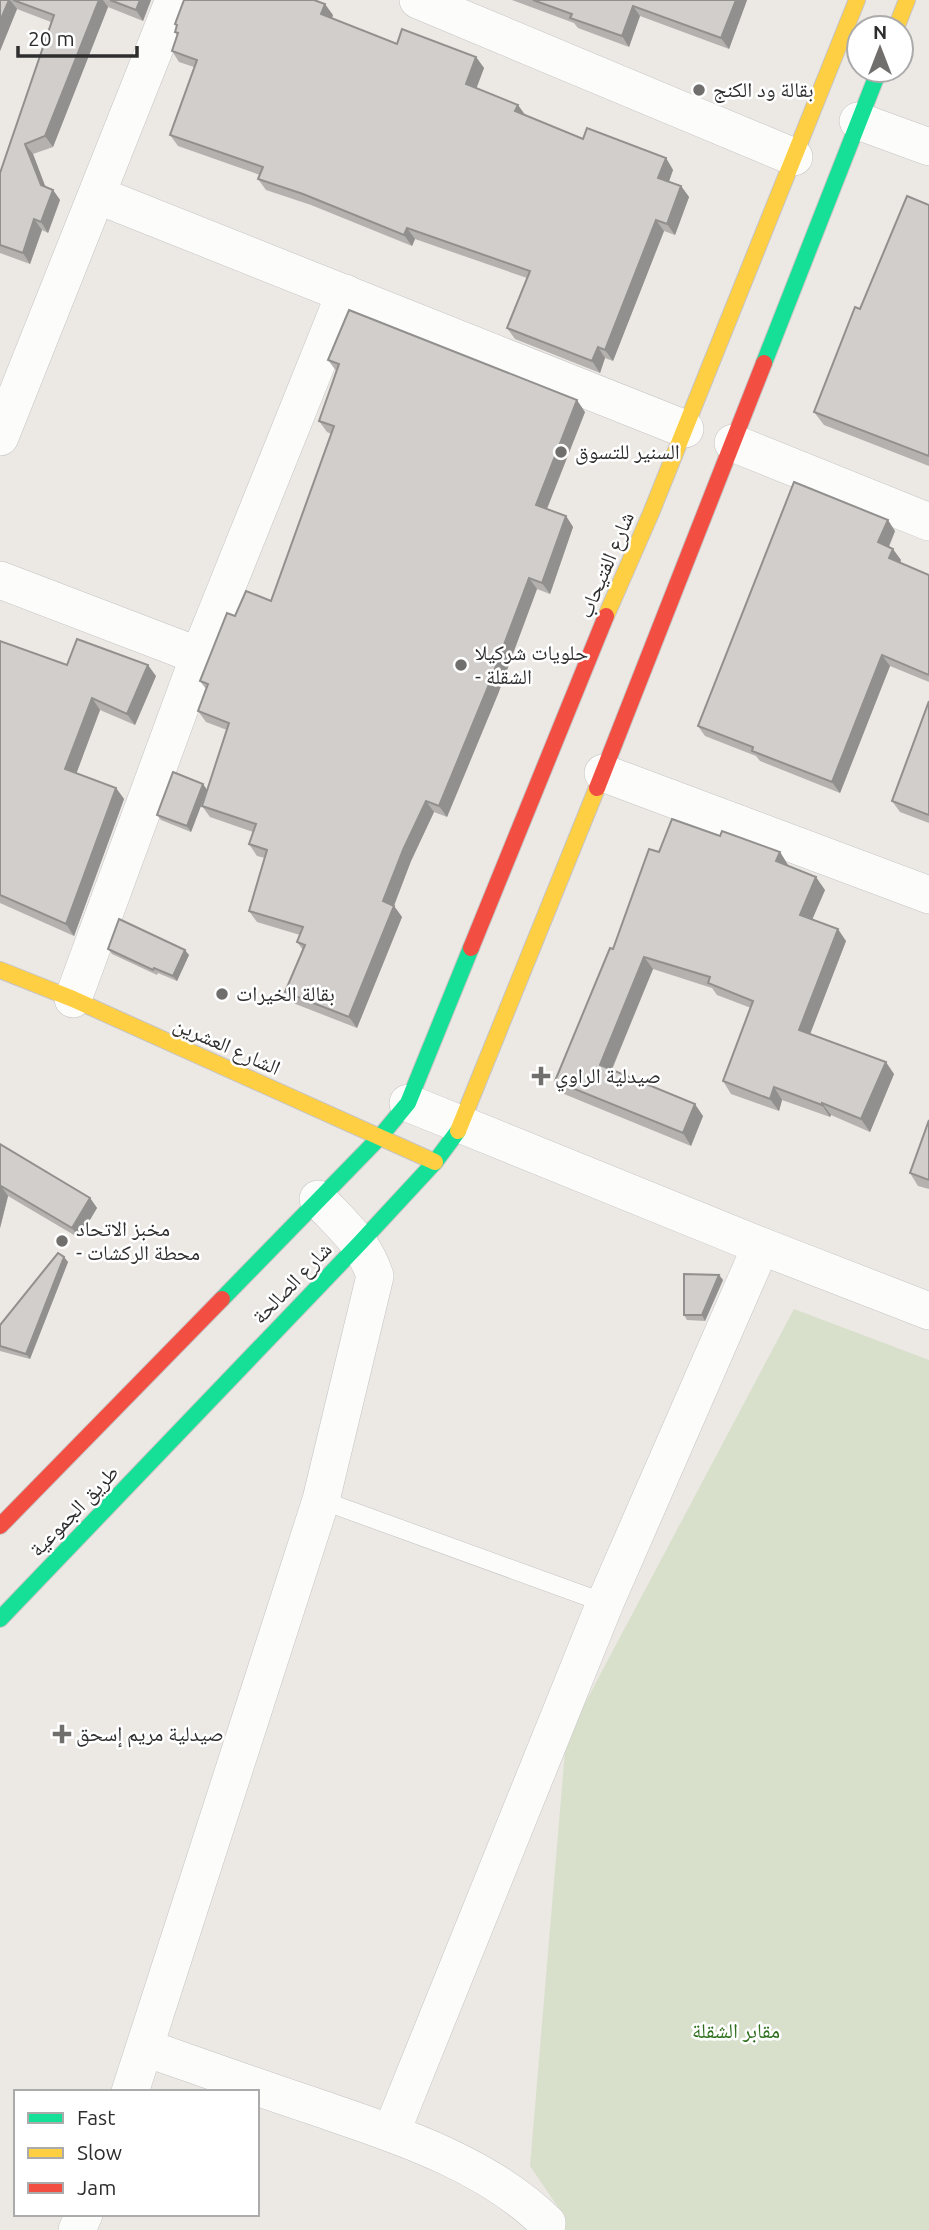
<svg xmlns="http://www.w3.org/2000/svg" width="929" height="2230" viewBox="0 0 929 2230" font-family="Ubuntu,'Noto Naskh Arabic',sans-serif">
	<rect width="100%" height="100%" fill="#ece8e4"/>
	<!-- cemetery -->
	<path fill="#d8e0cc" d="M 794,1309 L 929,1360 L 929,2230 L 566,2230 L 566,2219 L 530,2166 L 566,1739 Z"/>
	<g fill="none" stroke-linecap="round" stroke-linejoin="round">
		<defs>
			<path id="lane" d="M 321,1500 L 605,1603"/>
			<g id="street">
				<path d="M 418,0 L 794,157"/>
				<path d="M 858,121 L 929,147"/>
				<path d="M 97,195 L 685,429"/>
				<path d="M 0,437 L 174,0"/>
				<path d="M 733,443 L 929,522"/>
				<path d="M 0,580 L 199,656"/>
				<path d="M 603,773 L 929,895"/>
				<path d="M 73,999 L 199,656 L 345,293"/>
				<path d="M 408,1103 L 761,1246 L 929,1311"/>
				<path d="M 146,2048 C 203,2068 259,2088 316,2107 C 397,2135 485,2162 547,2223 L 546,2230"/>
				<path d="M 130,2092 L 321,1500 L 375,1276 C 364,1242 342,1225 318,1199"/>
				<path d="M 391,2133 L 605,1603 L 761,1246"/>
				<path d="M 77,2230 L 84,2214"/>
			</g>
			<g id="fast">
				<path d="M 764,363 L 879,70"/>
				<path d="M 222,1299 L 379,1138 L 408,1103 L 471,948"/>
				<path d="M 0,1619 L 360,1243 L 435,1162 L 458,1131"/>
			</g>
			<g id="slow">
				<path d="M 896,28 L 907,0"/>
				<path d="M 606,616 L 651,513 L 857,0"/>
				<path d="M 0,970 L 73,999 L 435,1162"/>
				<path d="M 458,1131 L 597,788"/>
			</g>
			<g id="jam">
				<path d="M 597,788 L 764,363"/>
				<path d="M 471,948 L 606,616"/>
				<path d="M 0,1526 L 222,1299"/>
			</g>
		</defs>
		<!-- lane casing -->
		<use href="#lane" stroke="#c5c4c5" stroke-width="19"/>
		<!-- street casing -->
		<use href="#street" stroke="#c5c4c5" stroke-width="38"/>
		<!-- fast casing -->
		<use href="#fast" stroke="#c5c4c5" stroke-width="18"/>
		<!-- slow casing -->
		<use href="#slow" stroke="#c5c4c5" stroke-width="18"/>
		<!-- jam casing -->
		<use href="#jam" stroke="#c5c4c5" stroke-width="18"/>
		<!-- lane -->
		<use href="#lane" stroke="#fcfcfb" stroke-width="18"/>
		<!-- street -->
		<use href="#street" stroke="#fcfcfb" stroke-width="37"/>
		<!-- fast -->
		<use href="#fast" stroke="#16e098" stroke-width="16"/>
		<!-- slow -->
		<use href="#slow" stroke="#ffcf43" stroke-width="16"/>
		<!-- jam -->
		<use href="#jam" stroke="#f24e42" stroke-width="16"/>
	</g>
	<!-- wall -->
	<g fill="#b4b1af">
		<path d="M 0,0 L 151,0 L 143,21 L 108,7 L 53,147 L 33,154 L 45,187 L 53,190 L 60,200 L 48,233 L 42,230 L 30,264 L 0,253 L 0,173 L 51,22 L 17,9 L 0,51 Z"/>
		<path d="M 512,0 L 747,0 L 729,49 L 640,16 L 629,47 L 578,28 L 574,23 Z"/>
		<path d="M 333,15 L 332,19 L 397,44 L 476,57 L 484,68 L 476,88 L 525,115 L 583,139 L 666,158 L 673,170 L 669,182 L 681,186 L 689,197 L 675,235 L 664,231 L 613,361 L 605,358 L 600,373 L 515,339 L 507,328 L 527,278 L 415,239 L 412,246 L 311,205 L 266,190 L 258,179 L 260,175 L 178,146 L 170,135 L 194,67 L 179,62 L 172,51 L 177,35 L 175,32 L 177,27 L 175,24 Z"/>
		<path d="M 929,205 L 929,466 L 824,425 L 814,412 L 860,309 Z"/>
		<path d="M 328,360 L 585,412 L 547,509 L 566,516 L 573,527 L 550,594 L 537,589 L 498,694 L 447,817 L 434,812 L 411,861 L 394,906 L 402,917 L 357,1028 L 293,1003 L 285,992 L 303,950 L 297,942 L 300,935 L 257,922 L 249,911 L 265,858 L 257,856 L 249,844 L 253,832 L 210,817 L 202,806 L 227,730 L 206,722 L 198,711 L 206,689 L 200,681 L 235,616 L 271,601 L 331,434 L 327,432 L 319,421 L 337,372 Z"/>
		<path d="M 895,531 L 889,547 L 901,560 L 900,563 L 929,575 L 929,682 L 890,666 L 840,793 L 760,761 L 756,756 L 705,736 L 698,726 Z"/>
		<path d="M 0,641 L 67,665 L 156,676 L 135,725 L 100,710 L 76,773 L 116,788 L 124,799 L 74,936 L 0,903 Z"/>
		<path d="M 929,701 L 929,823 L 900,812 L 892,801 Z"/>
		<path d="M 203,784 L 207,790 L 191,832 L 161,820 L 157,815 Z"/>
		<path d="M 720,836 L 780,852 L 788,865 L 788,866 L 825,890 L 812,919 L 846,941 L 810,1034 L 894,1074 L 870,1132 L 831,1115 L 830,1117 L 782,1100 L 779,1111 L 731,1094 L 723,1081 L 751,1008 L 717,995 L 712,988 L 653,969 L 612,1070 L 703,1116 L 691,1146 L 564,1094 L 555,1081 L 613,949 L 659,852 Z"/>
		<path d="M 108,949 L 189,955 L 177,981 L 158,973 L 157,975 L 112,954 Z"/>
		<path d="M 929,1120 L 929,1189 L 918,1186 L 910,1173 Z"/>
		<path d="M 0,1144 L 90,1198 L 97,1208 L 79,1238 L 8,1196 L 0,1228 Z"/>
		<path d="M 64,1257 L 68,1262 L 30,1359 L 0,1351 L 0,1325 Z"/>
		<path d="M 719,1275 L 723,1280 L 705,1321 L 687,1320 L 684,1315 Z"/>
	</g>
	<!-- shaded-wall -->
	<g fill="#92908e">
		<path d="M 9,0 L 10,0 L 17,9 L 0,51 L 0,21 Z"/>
		<path d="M 99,0 L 103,0 L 108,7 L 53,147 L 45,136 Z"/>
		<path d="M 140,0 L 151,0 L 143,21 L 136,10 Z"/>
		<path d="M 736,0 L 747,0 L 729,49 L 721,38 Z"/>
		<path d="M 325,4 L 333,15 L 329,26 L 321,14 Z"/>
		<path d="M 633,6 L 640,16 L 629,47 L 622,36 Z"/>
		<path d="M 476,57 L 484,68 L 474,95 L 466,84 Z"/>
		<path d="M 518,105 L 526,116 L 515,111 Z"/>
		<path d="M 25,144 L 33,154 L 49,196 L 41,185 Z"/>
		<path d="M 666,158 L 673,170 L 666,189 L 658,178 Z"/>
		<path d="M 681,186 L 689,197 L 675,235 L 667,224 Z"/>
		<path d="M 53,190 L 60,200 L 48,233 L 41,222 Z"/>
		<path d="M 34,219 L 42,230 L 30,264 L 23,253 Z"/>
		<path d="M 656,220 L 664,231 L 613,361 L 605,350 Z"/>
		<path d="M 407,228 L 415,239 L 412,246 L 404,235 Z"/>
		<path d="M 598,347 L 605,358 L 600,373 L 592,361 Z"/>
		<path d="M 577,400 L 585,412 L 544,516 L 536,505 Z"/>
		<path d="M 566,516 L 573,527 L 550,594 L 542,583 Z"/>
		<path d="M 888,520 L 895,531 L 886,553 L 878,542 Z"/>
		<path d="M 893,549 L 901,560 L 897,569 L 889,558 Z"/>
		<path d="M 529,578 L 537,589 L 498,694 L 447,817 L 439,806 Z"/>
		<path d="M 882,655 L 890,666 L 840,793 L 832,782 Z"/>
		<path d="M 148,665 L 156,676 L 135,725 L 127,714 Z"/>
		<path d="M 92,698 L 100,710 L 74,780 L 65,769 Z"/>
		<path d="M 203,784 L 207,790 L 191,832 L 187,826 Z"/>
		<path d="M 116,788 L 124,799 L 74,936 L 66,924 Z"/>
		<path d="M 426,801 L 434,812 L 411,861 L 391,913 L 383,901 L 403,850 Z"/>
		<path d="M 780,852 L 788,865 L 785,874 L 776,861 Z"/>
		<path d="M 816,877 L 825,890 L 809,927 L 800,915 Z"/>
		<path d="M 394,906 L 402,917 L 357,1028 L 349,1017 Z"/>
		<path d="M 838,929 L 846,941 L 807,1042 L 799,1030 Z"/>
		<path d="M 185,950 L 189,955 L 177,981 L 173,976 Z"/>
		<path d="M 644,957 L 653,969 L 608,1078 L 600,1065 Z"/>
		<path d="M 886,1062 L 894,1074 L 870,1132 L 861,1119 Z"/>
		<path d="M 774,1087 L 782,1100 L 779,1111 L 770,1099 Z"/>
		<path d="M 822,1103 L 831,1115 L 830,1117 L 822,1105 Z"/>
		<path d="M 695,1104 L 703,1116 L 691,1146 L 683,1133 Z"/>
		<path d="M 1,1186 L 8,1196 L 0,1228 L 0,1190 Z"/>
		<path d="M 90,1198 L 97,1208 L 79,1238 L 72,1228 Z"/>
		<path d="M 64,1257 L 68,1262 L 30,1359 L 26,1354 Z"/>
		<path d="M 719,1275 L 723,1280 L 705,1321 L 702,1315 Z"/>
	</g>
	<!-- building -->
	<g fill="#d1cecb" stroke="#92908e" stroke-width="2">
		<path d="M 0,0 L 9,0 L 0,21 Z"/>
		<path d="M 13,0 L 99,0 L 45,136 L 25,144 L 41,185 L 53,190 L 41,222 L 34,219 L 23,253 L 0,245 L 0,173 L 54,15 Z"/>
		<path d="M 110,0 L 140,0 L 136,10 Z"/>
		<path d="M 184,0 L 314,0 L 325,4 L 321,14 L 397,44 L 402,29 L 476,57 L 466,84 L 518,105 L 515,111 L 583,139 L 587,128 L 666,158 L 658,178 L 681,186 L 667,224 L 656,220 L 605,350 L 598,347 L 592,361 L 507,328 L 530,271 L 407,228 L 404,235 L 303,194 L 258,179 L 263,167 L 170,135 L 197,60 L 172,51 L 178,33 L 175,32 L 177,25 L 175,24 Z"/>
		<path d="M 533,0 L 736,0 L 721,38 L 633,6 L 622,36 L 570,18 L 572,14 Z"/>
		<path d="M 907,196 L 929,205 L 929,456 L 814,412 L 855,307 L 860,309 Z"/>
		<path d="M 349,310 L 577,400 L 536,505 L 566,516 L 542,583 L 529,578 L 490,682 L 439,806 L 426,801 L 403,850 L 383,901 L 394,906 L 349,1017 L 285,992 L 305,945 L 297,942 L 303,927 L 249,911 L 267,850 L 249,844 L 256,824 L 202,806 L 229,723 L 198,711 L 208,684 L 200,681 L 227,613 L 235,616 L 246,591 L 271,601 L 334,426 L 319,421 L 339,364 L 328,360 Z"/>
		<path d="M 794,482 L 888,520 L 878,542 L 893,549 L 889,558 L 929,575 L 929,675 L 882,655 L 832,782 L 752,751 L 753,747 L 698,726 Z"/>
		<path d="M 77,639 L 148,665 L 127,714 L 92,698 L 65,769 L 116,788 L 66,924 L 0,895 L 0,641 L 67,665 Z"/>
		<path d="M 929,701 L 929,815 L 892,801 Z"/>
		<path d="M 173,772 L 203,784 L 187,826 L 157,815 Z"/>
		<path d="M 672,819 L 720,836 L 722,831 L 780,852 L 776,861 L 816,877 L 800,915 L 838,929 L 799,1030 L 886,1062 L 861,1119 L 822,1103 L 822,1105 L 774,1087 L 770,1099 L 723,1081 L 753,1001 L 708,983 L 710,977 L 644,957 L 600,1065 L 695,1104 L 683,1133 L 555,1081 L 610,948 L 613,949 L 649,849 L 659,852 Z"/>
		<path d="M 119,919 L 185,950 L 173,976 L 154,968 L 153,970 L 108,949 Z"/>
		<path d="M 929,1120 L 929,1180 L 910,1173 Z"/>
		<path d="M 0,1144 L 90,1198 L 72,1228 L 1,1186 L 0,1190 Z"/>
		<path d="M 58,1253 L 64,1257 L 26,1354 L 0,1346 L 0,1325 Z"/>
		<path d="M 684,1274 L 719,1275 L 702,1315 L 684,1315 Z"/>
	</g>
	<!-- markers -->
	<g fill="#706f6e" stroke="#fff" stroke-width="2.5">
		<circle cx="699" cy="90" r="7"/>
		<circle cx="561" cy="452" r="7"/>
		<circle cx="461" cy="665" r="7"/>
		<circle cx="222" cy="994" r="7"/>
		<path d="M537.5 1065.5h7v7h7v7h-7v7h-7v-7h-7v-7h7z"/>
		<circle cx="62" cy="1241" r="7"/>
		<path d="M58.5 1723.5h7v7h7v7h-7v7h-7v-7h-7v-7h7z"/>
	</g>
	<g text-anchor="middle" stroke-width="5" stroke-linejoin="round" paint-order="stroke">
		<!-- poi labels -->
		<g font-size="21" fill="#2e2e2e" stroke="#fff" text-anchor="start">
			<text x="713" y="97">بقالة ود الكنج</text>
			<text x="575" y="459">السنير للتسوق</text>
			<text x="475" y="660">حلويات شركيلا<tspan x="475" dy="24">- الشقلة</tspan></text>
			<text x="236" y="1001">بقالة الخيرات</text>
			<text x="555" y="1083">صيدلية الراوي</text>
			<text x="76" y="1236">مخبز الاتحاد<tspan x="76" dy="24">- محطة الركشات</tspan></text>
			<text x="76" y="1741">صيدلية مريم إسحق</text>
		</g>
		<!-- street labels -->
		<g font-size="21" fill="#2e2e2e" stroke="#fff">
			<text transform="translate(606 565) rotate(-67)" y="7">شارع الفتيحاب</text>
			<text transform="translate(227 1046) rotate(24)" y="7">الشارع العشرين</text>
			<text transform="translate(292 1283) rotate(-46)" y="7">شارع الصالحة</text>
			<text transform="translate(74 1511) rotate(-46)" y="7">طريق الجموعية</text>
		</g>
		<!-- park labels -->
		<g font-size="21" fill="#2c6e1b" stroke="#fff">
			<text x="736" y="2038">مقابر الشقلة</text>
		</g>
	</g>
	<!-- legend -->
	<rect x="14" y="2090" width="245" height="126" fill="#ffffff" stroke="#ababab" stroke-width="2"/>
	<rect x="28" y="2113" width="35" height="10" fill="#16e098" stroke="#ababab" stroke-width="2"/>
	<text x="77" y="2125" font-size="21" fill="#2e2e2e">Fast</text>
	<rect x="28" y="2148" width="35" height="10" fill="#ffcf43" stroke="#ababab" stroke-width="2"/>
	<text x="77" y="2160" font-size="21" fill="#2e2e2e">Slow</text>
	<rect x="28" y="2183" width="35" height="10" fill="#f24e42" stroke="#ababab" stroke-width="2"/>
	<text x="77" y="2195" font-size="21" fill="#2e2e2e">Jam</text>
	<!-- north arrow -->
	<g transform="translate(880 49)"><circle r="33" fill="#ffffff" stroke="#ababab" stroke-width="2"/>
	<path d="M0-5L12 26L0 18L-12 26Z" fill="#706f6e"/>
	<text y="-10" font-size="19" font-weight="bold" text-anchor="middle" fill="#2e2e2e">N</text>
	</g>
	<!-- scale -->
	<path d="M18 46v10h119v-10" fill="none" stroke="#2e2e2e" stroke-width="3.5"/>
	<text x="28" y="46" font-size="21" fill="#2e2e2e" stroke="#ffffff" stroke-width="5" paint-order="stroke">20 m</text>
</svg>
